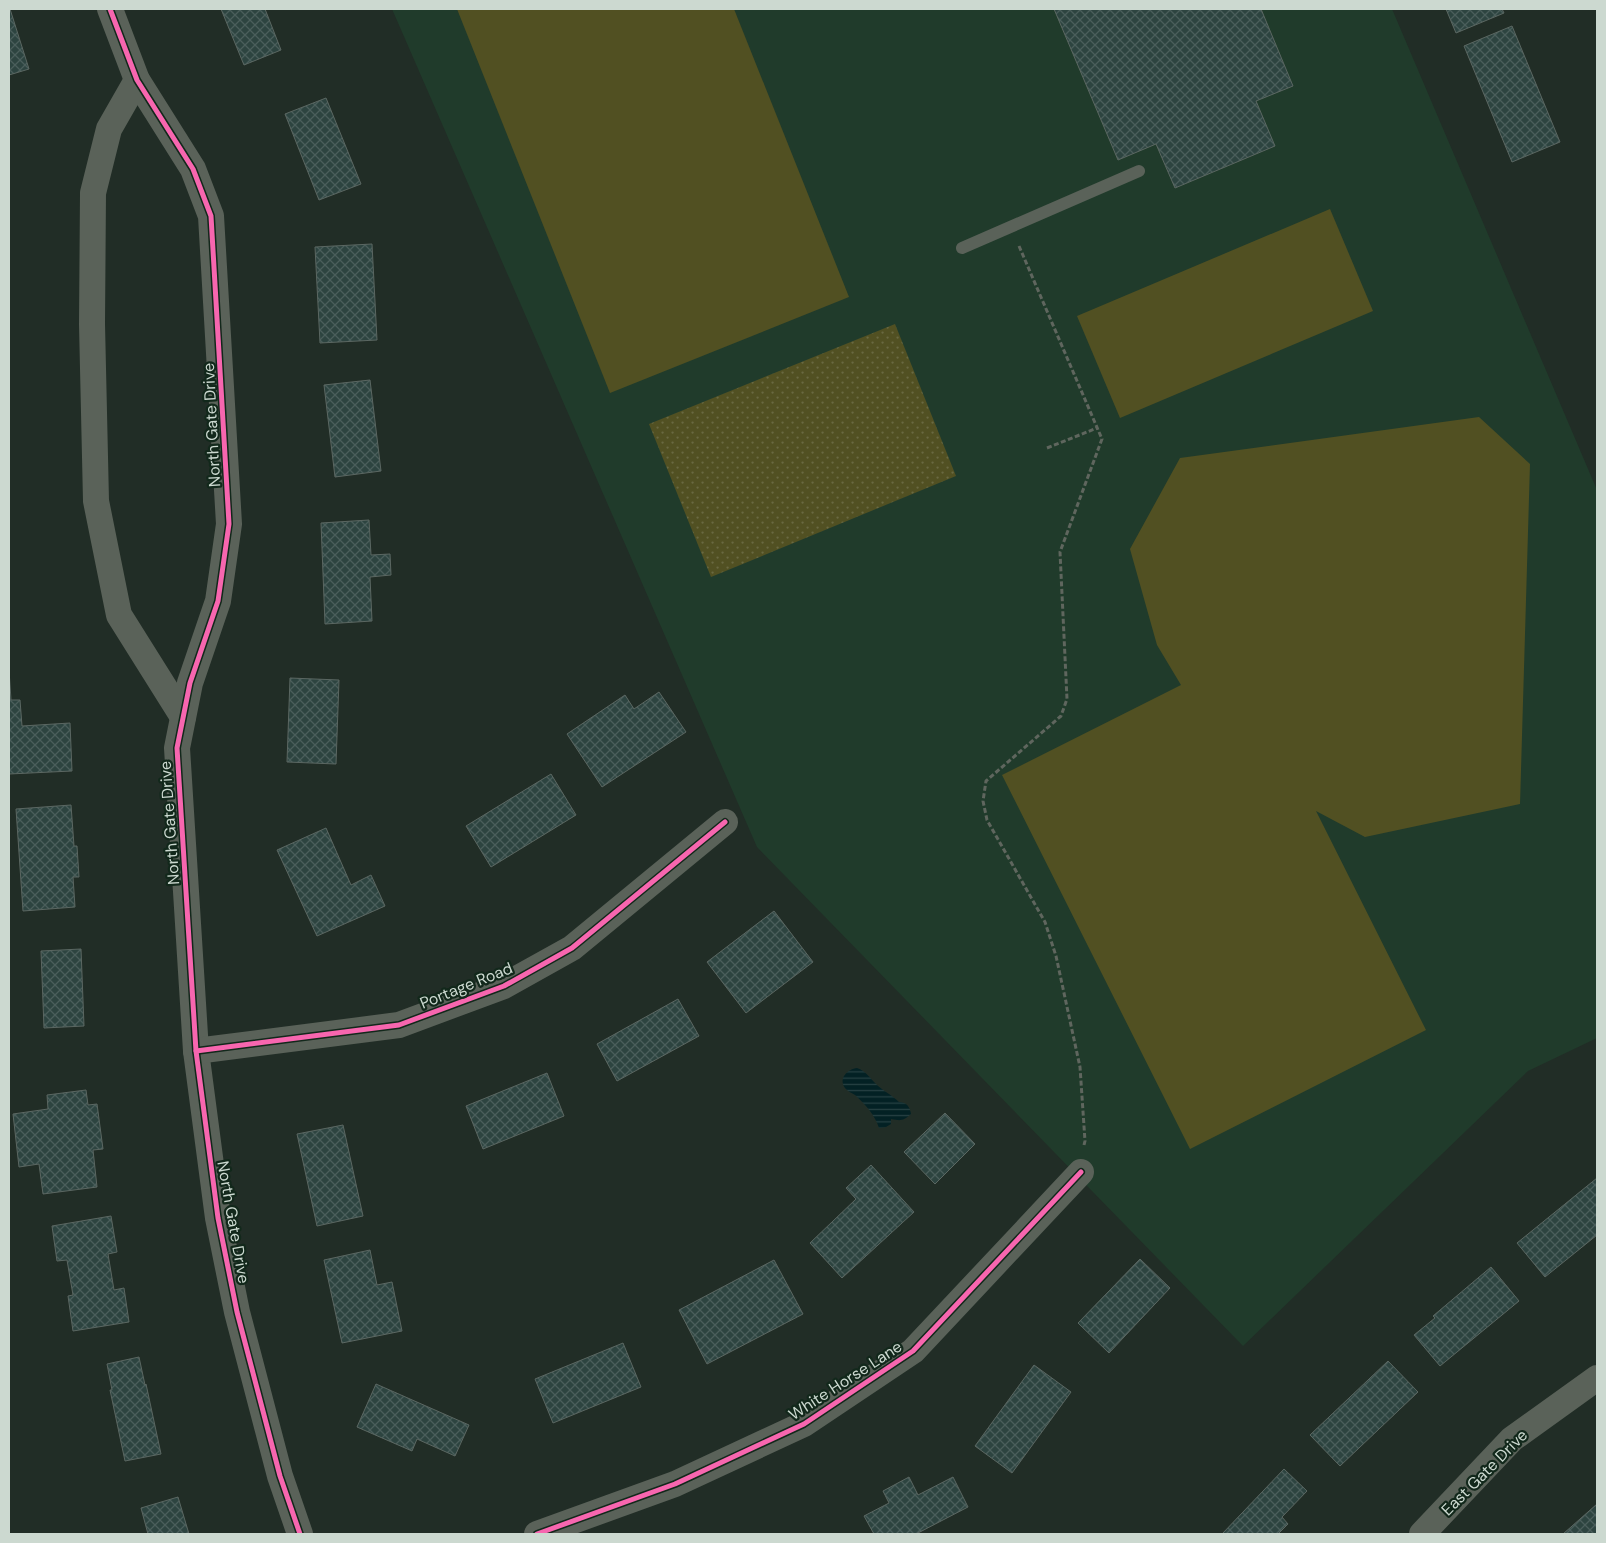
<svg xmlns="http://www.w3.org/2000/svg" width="1606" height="1543" viewBox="0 0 1606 1543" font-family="'DM Sans',sans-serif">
	<defs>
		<pattern id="park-dots" width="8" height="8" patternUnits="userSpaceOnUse" patternTransform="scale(1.25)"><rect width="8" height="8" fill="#515022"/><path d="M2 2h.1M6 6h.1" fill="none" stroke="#696941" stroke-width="1.8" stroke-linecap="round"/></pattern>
		<pattern id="water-rules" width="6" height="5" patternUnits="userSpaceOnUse" patternTransform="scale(1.25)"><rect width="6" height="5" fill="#032124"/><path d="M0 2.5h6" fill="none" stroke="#274143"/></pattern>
		<pattern id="building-cross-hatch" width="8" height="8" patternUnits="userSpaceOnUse" patternTransform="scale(1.25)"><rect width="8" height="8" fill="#2d4440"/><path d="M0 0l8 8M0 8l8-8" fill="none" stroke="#4a5e5b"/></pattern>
	</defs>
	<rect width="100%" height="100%" fill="#212d26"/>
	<!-- built -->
	<path fill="#203b2b" d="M 392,9 L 1392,9 L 1597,490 L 1597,1038 L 1528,1071 L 1243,1346 L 757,847 Z"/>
	<!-- grass -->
	<g fill="#515022">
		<path d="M 457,9 L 734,9 L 849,297 L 610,393 Z"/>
		<path d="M 1330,209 L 1373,311 L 1120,418 L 1077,316 Z"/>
		<path d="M 1479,417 L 1530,464 L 1520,804 L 1365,837 L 1316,811 L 1426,1030 L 1190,1149 L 1002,775 L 1181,685 L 1157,645 L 1130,549 L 1180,458 Z"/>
	</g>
	<!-- park -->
	<path fill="url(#park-dots)" d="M 895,324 L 956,476 L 711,577 L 649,424 Z"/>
	<!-- water -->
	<path fill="url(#water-rules)" d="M 857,1068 C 866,1071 870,1078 876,1084 C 883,1091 892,1095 899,1102 C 907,1102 910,1107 911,1114 C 903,1121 901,1121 891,1119 L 891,1124 L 886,1127 L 879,1128 C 875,1115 865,1104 855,1095 C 852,1093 847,1091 845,1088 C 838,1078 848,1069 857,1068 Z"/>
	<!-- building -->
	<g fill="url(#building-cross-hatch)" stroke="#5b6762">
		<path d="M 9,9 L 10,9 L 29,69 L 9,75 Z"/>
		<path d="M 221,9 L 265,9 L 281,50 L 244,65 Z"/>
		<path d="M 1054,9 L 1261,9 L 1293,86 L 1256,101 L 1275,146 L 1175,188 L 1156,144 L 1118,160 Z"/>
		<path d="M 1446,9 L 1502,9 L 1504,13 L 1456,33 Z"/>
		<path d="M 1512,26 L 1560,142 L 1512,162 L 1464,46 Z"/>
		<path d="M 326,98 L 361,184 L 319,200 L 285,114 Z"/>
		<path d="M 372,244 L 377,340 L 320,343 L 315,247 Z"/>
		<path d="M 370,380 L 381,471 L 335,477 L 324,385 Z"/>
		<path d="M 369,520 L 371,555 L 390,554 L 391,575 L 370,577 L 372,621 L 325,624 L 321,523 Z"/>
		<path d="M 9,670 L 11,700 L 20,700 L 22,726 L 70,723 L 72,771 L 9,774 Z"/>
		<path d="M 290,678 L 339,680 L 336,764 L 287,762 Z"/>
		<path d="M 659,692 L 686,732 L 602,787 L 567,734 L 625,695 L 634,709 Z"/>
		<path d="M 551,774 L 576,815 L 491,867 L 466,826 Z"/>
		<path d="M 71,805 L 74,846 L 77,846 L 79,877 L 73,877 L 75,907 L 23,911 L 16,809 Z"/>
		<path d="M 326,828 L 351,885 L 371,875 L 385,906 L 317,936 L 277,850 Z"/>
		<path d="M 774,911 L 813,962 L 746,1013 L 707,962 Z"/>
		<path d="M 81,949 L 84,1026 L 44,1028 L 41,951 Z"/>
		<path d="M 678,999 L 699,1036 L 617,1081 L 597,1044 Z"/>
		<path d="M 547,1073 L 564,1116 L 483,1149 L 466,1106 Z"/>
		<path d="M 86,1090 L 88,1105 L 97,1104 L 103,1149 L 93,1150 L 97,1187 L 43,1194 L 39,1164 L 19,1167 L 13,1114 L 48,1109 L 47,1095 Z"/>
		<path d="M 945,1113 L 975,1144 L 935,1184 L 904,1152 Z"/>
		<path d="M 343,1125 L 363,1216 L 317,1226 L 297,1134 Z"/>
		<path d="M 871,1165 L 914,1212 L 842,1278 L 810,1243 L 856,1199 L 846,1188 Z"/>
		<path d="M 1597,1178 L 1597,1235 L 1545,1277 L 1517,1243 Z"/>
		<path d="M 111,1216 L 117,1252 L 108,1254 L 114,1290 L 124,1288 L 129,1322 L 73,1331 L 68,1296 L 73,1295 L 67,1260 L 57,1261 L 52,1226 Z"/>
		<path d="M 370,1250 L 377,1285 L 392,1282 L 402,1331 L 342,1343 L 324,1260 Z"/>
		<path d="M 1140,1259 L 1170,1288 L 1109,1353 L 1078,1323 Z"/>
		<path d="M 774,1260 L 803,1314 L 707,1364 L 679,1310 Z"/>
		<path d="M 1491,1267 L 1519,1301 L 1440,1366 L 1414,1335 L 1435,1318 L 1433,1316 Z"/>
		<path d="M 623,1343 L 641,1387 L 553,1423 L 535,1379 Z"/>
		<path d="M 139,1357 L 145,1385 L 146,1384 L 161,1454 L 125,1461 L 110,1390 L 112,1390 L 107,1364 Z"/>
		<path d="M 1388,1361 L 1418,1392 L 1340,1466 L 1310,1435 Z"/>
		<path d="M 1034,1365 L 1071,1392 L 1012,1473 L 975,1446 Z"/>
		<path d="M 376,1384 L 469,1425 L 455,1456 L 417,1439 L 412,1451 L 357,1427 Z"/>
		<path d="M 1284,1469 L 1307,1491 L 1282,1517 L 1288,1524 L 1278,1534 L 1222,1534 Z"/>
		<path d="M 909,1477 L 918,1495 L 953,1477 L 968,1507 L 916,1534 L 874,1534 L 864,1516 L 889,1503 L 883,1491 Z"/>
		<path d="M 178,1497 L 189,1534 L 148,1534 L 141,1508 Z"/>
		<path d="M 1597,1504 L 1597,1534 L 1563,1534 Z"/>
	</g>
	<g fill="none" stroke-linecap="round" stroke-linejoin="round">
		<!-- path -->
		<g stroke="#5f665e" stroke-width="3" stroke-dasharray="5 2.5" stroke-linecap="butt">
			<path d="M 1019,246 L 1102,439 L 1060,552 L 1067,699 L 1061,716 L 986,781 L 983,801 L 987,820 L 1045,922 L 1056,956 L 1080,1067 L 1085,1141 L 1084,1145"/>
			<path d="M 1047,448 L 1097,428"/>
		</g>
		<!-- service -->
		<path stroke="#5a6259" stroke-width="12" d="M 962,248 L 1139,171"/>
		<!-- minor -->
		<g stroke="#5a6259" stroke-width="26">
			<path d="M 110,9 L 137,80 L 193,169 L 211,216 L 229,524 L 218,601 L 190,683 L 177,748 L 196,1051 L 218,1218 L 237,1312 L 280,1476 L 300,1534"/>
			<path d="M 137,80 L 109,129 L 93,193 L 92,324 L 96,501 L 119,615 L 183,717"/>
			<path d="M 196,1051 L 399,1025 L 504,986 L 572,948 L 725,822"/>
			<path d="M 537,1534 L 675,1484 L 804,1424 L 913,1351 L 1081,1172"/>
			<path d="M 1422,1534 L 1512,1439 L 1597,1378"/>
		</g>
		<defs>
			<g id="cycleway">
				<path d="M 110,9 L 137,80 L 193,169 L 211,216 L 229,524 L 218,601 L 190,683 L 177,748 L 196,1051 L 218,1218 L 237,1312 L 280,1476 L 300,1534"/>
				<path d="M 196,1051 L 399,1025 L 504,986 L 572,948 L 725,822"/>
				<path d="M 537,1534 L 675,1484 L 804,1424 L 913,1351 L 1081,1172"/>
			</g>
		</defs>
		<!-- cycleway casing -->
		<use href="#cycleway" stroke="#12281b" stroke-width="8"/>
		<!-- cycleway -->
		<use href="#cycleway" stroke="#f766af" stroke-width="5"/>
	</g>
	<g text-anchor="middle" stroke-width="4.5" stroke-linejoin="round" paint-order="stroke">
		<!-- street labels -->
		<g font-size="16" fill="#ccd9d0" stroke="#12281b">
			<text transform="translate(211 425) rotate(-93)" y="6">North Gate Drive</text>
			<text transform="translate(169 823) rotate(-94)" y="6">North Gate Drive</text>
			<text transform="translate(466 985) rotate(-22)" y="6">Portage Road</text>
			<text transform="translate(234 1222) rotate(80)" y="6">North Gate Drive</text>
			<text transform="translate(845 1380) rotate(-33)" y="6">White Horse Lane</text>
			<text transform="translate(1484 1472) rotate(-45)" y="6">East Gate Drive</text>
		</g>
	</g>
	<!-- border -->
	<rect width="1606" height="1543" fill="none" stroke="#ccd9d0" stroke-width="20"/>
</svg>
